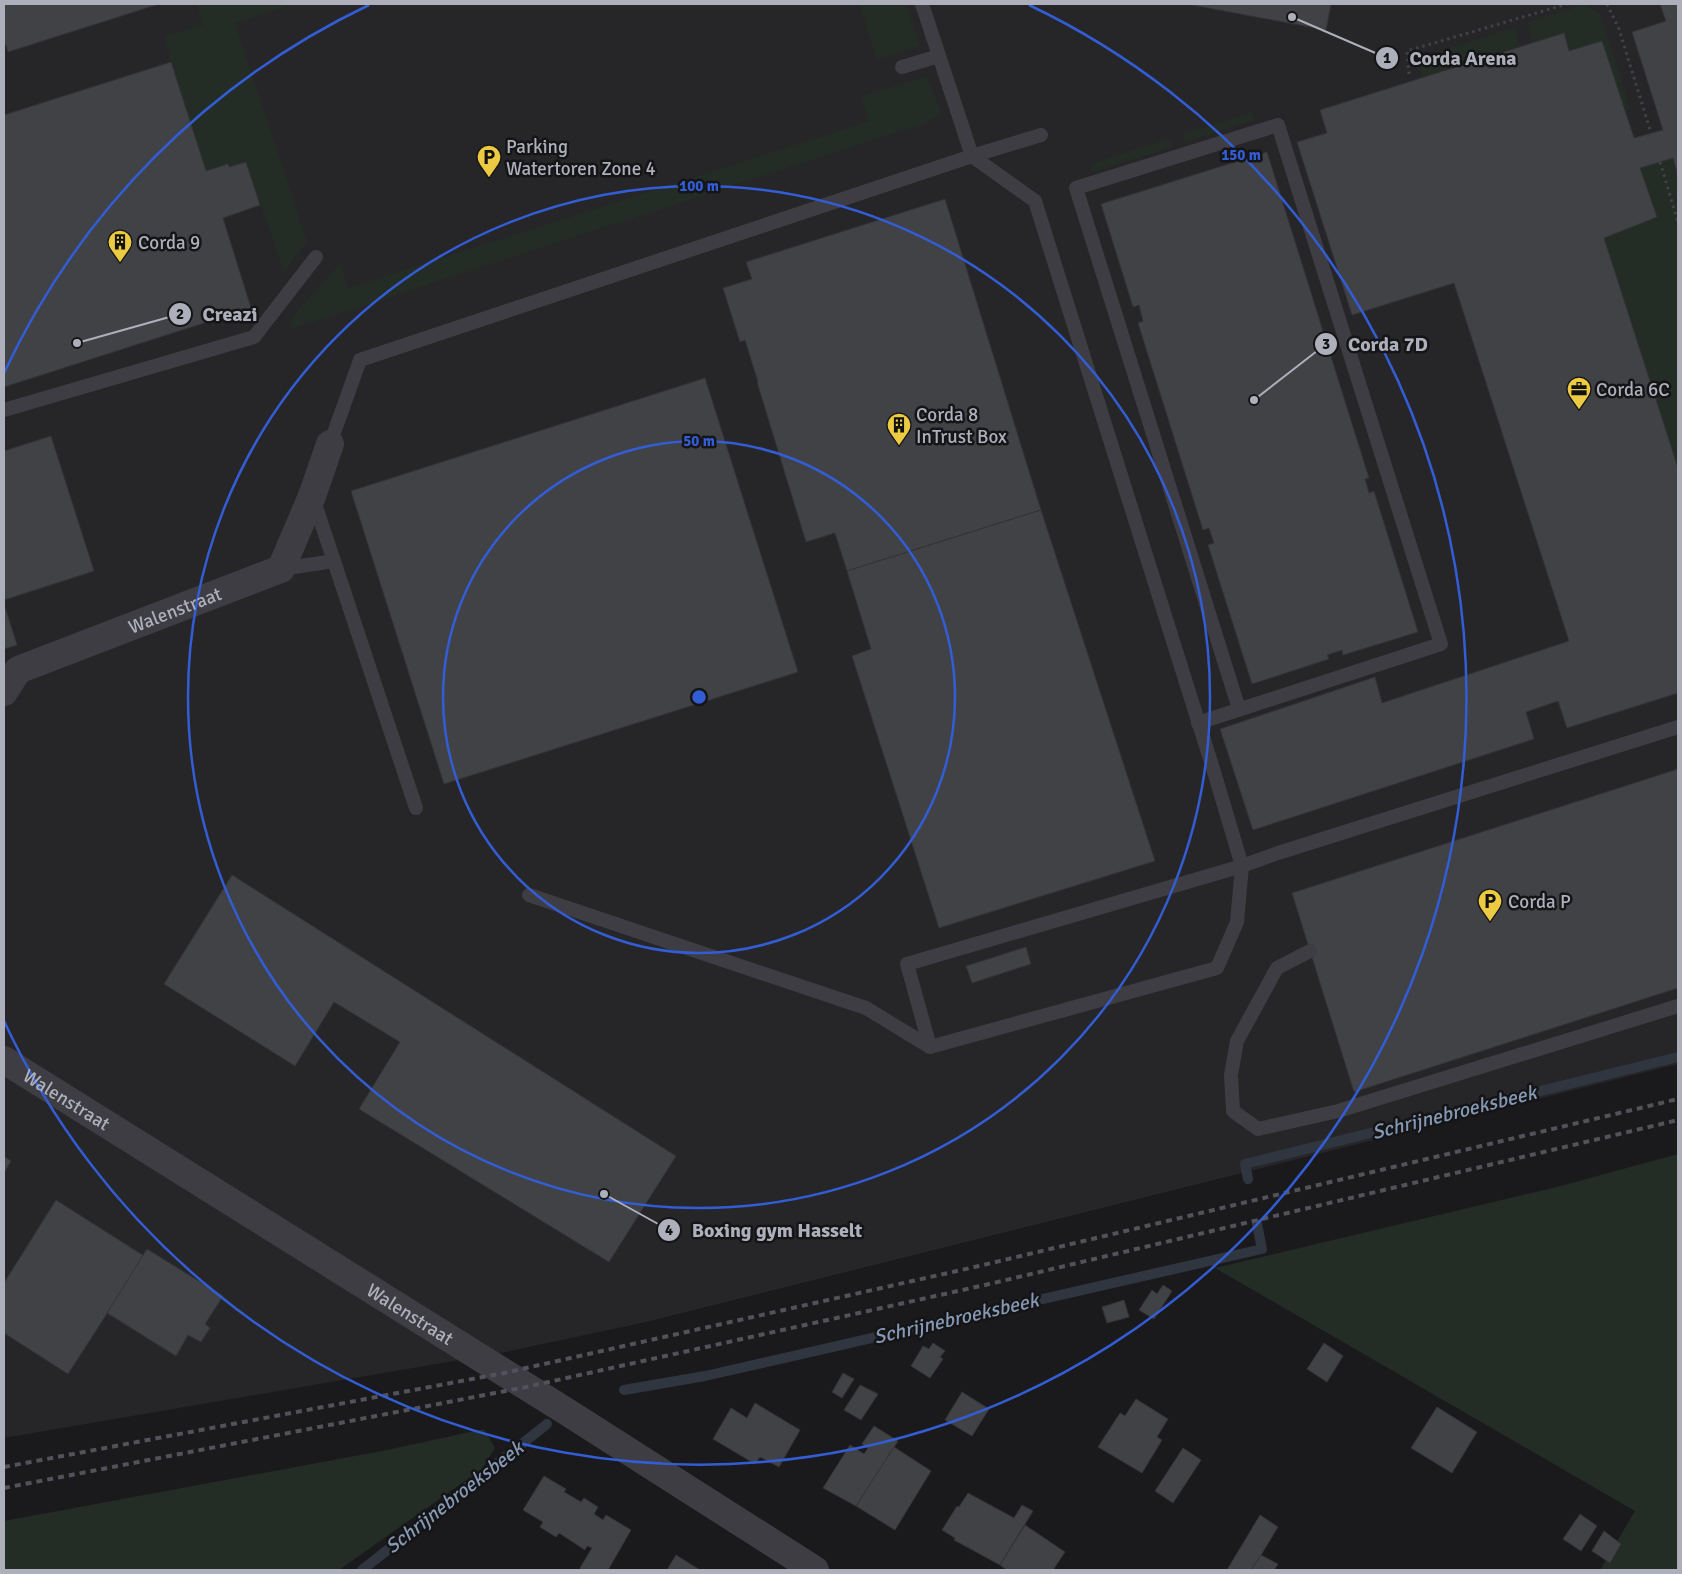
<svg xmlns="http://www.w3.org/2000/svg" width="1682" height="1574" viewBox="0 0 1682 1574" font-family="Signika,sans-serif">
	<rect width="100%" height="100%" fill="#1a1a1c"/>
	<!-- built -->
	<path fill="#262629" d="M 4,4 L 1678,4 L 1678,1064 L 646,1322 L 506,1352 L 4,1438 Z"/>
	<!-- green -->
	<g fill="#242c26">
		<path d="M 197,4 L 293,4 L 235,23 L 307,242 L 284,272 L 246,162 L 229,167 L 228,164 L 206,171 L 171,62 L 165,36 L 203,25 Z"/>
		<path d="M 859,4 L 906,4 L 920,46 L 877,59 Z"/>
		<path d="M 1585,4 L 1601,16 L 1630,109 L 1625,110 L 1602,41 L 1569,51 L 1563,33 L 1532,43 L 1527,23 Z"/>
		<path d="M 1515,27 L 1520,47 L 1421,78 L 1422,57 Z"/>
		<path d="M 927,76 L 942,114 L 923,124 L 291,329 L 292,317 L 340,264 L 348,288 L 869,121 L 861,97 Z"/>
		<path d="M 1253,112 L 1254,120 L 1185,142 L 1182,134 Z"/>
		<path d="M 1171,138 L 1173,147 L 1093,172 L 1091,164 Z"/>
		<path d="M 1673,158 L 1678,175 L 1678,468 L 1604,238 L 1657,217 L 1640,168 Z"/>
		<path d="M 1678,1154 L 1678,1570 L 1600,1570 L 1635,1511 L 1215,1268 L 1557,1187 Z"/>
		<path d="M 484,1429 L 495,1448 L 482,1469 L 339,1570 L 4,1570 L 4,1521 L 387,1450 Z"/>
	</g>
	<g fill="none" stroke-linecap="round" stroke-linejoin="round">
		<!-- stream -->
		<g stroke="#303640" stroke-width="10">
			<path d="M 1248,1179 L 1245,1164 L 1678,1057"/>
			<path d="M 624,1390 L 705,1376 L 1262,1249 L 1257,1224"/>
			<path d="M 362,1570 L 547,1424"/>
		</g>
	</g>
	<!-- building -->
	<g fill="#414246" stroke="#343438">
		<path d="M 4,4 L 159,4 L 8,52 L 4,40 Z"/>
		<path d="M 1187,4 L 1331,4 L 1326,30 Z"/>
		<path d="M 1660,4 L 1678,4 L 1678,175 L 1673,158 L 1640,168 L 1657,217 L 1604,238 L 1678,468 L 1678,693 L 1567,728 L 1558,701 L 1526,712 L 1534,739 L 1253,830 L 1220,729 L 1375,677 L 1382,703 L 1569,641 L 1454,283 L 1352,315 L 1297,142 L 1327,133 L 1320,110 L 1564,33 L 1569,51 L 1602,41 L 1634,138 L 1663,130 L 1632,32 L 1666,21 Z"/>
		<path d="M 171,62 L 206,171 L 228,164 L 229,167 L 246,162 L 260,205 L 223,218 L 251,308 L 4,387 L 4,115 Z"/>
		<path d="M 1267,152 L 1369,478 L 1365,479 L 1369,493 L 1374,491 L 1418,632 L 1343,655 L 1342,650 L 1327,655 L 1329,659 L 1252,684 L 1208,545 L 1214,543 L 1209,528 L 1203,530 L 1138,323 L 1143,321 L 1139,305 L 1133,307 L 1101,204 Z"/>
		<path d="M 945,199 L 1041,510 L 847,571 L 835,533 L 806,542 L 757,382 L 758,382 L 745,340 L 740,342 L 723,288 L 752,279 L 746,262 Z"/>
		<path d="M 705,378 L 798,672 L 444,784 L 351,491 Z"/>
		<path d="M 51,436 L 94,571 L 4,600 L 4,451 Z"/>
		<path d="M 1041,510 L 1155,861 L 939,928 L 852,656 L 871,649 L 847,571 Z"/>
		<path d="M 4,604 L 17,645 L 4,649 Z"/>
		<path d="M 1678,769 L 1678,988 L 1354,1092 L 1292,893 Z"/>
		<path d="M 232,875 L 676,1156 L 609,1262 L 359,1109 L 400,1042 L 334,1002 L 295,1066 L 164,984 Z"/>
		<path d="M 1026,947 L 1031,964 L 972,983 L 966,966 Z"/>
		<path d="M 4,1156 L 11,1161 L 4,1173 Z"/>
		<path d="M 56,1200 L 144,1256 L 68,1374 L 4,1333 L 4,1283 Z"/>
		<path d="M 147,1249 L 223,1296 L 205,1324 L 210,1328 L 201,1342 L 188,1335 L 176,1356 L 107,1313 Z"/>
		<path d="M 1163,1285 L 1172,1291 L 1154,1319 L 1139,1310 L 1152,1290 L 1157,1294 Z"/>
		<path d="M 1124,1300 L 1129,1317 L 1107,1323 L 1102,1307 Z"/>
		<path d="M 933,1343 L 945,1351 L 940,1357 L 943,1359 L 930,1378 L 911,1366 L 923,1346 L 929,1349 Z"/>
		<path d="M 1324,1343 L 1343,1356 L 1327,1382 L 1307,1369 Z"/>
		<path d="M 843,1373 L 854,1379 L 842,1398 L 832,1392 Z"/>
		<path d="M 860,1385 L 878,1394 L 861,1420 L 844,1410 Z"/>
		<path d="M 962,1392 L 989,1409 L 972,1436 L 945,1420 Z"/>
		<path d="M 1136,1399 L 1168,1419 L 1157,1437 L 1162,1440 L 1142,1473 L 1098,1447 L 1120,1413 L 1125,1416 Z"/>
		<path d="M 755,1403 L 800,1430 L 779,1467 L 760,1457 L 755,1464 L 713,1439 L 731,1408 L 747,1418 Z"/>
		<path d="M 1437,1407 L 1477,1432 L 1452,1473 L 1411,1448 Z"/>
		<path d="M 874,1426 L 898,1441 L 856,1506 L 823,1488 L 850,1445 L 864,1454 L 868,1448 L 862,1444 Z"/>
		<path d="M 894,1447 L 931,1471 L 895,1530 L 856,1506 Z"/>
		<path d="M 1183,1448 L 1201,1460 L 1173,1503 L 1155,1491 Z"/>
		<path d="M 544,1476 L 566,1489 L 564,1492 L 581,1502 L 584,1498 L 598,1507 L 594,1514 L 603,1520 L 606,1515 L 631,1530 L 608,1570 L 581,1570 L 580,1568 L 592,1548 L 587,1546 L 585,1550 L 559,1533 L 556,1537 L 540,1527 L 543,1522 L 523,1510 Z"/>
		<path d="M 968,1493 L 1014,1518 L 1022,1505 L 1033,1511 L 1000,1565 L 954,1540 L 955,1538 L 942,1530 L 957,1506 L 959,1507 Z"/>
		<path d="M 1580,1514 L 1597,1526 L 1581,1551 L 1563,1539 Z"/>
		<path d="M 1260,1515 L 1278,1527 L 1261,1555 L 1251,1570 L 1227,1570 Z"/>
		<path d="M 1025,1525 L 1065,1552 L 1053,1570 L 1007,1570 L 1000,1565 Z"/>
		<path d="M 1604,1531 L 1621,1544 L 1610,1563 L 1592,1551 Z"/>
		<path d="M 676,1555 L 700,1570 L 667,1570 Z"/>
		<path d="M 1261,1555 L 1278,1564 L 1274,1570 L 1251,1570 Z"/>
	</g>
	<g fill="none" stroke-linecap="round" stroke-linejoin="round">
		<!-- path -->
		<g stroke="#414248" stroke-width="3" stroke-dasharray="2.5 4" stroke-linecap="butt">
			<path d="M 1607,4 L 1619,29 L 1651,133"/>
			<path d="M 1409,74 L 1407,51 L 1567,4"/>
			<path d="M 1660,162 L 1678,222"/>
		</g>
		<!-- service -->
		<g stroke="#3d3d43" stroke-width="14">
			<path d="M 922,4 L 972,156 L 1041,135"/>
			<path d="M 902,67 L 939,56"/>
			<path d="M 4,410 L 254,337 L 316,257"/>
			<path d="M 330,444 L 360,360 L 972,156 L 1035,201 L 1215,775 L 1242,866 L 907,964 L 930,1047 L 1217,968 L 1237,922 L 1242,866 L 1278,853 L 1678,727"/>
			<path d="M 313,498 L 416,808"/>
			<path d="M 281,569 L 334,561"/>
			<path d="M 1198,723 L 1441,644 L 1278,125 L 1076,188 L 1239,709"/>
			<path d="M 529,895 L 866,1008 L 930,1047"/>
			<path d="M 1310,951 L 1277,968 L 1237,1041 L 1231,1075 L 1233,1111 L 1258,1129 L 1338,1111 L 1678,1006"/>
		</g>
		<!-- minor -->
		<g stroke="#3d3d43" stroke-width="28">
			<path id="s1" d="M 4,692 L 18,670 L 281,569 L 312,496"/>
			<path id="s2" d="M 4,1060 L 564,1410 L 815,1570"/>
		</g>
		<!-- tertiary -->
		<path stroke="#3d3d43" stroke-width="28" d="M 312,496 L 330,444"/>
		<!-- rail -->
		<g stroke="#52535a" stroke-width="4" stroke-dasharray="6 5" stroke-linecap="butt">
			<path d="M 4,1467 L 504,1373 L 979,1266 L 1678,1099"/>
			<path d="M 4,1488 L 526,1387 L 985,1285 L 1678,1120"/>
		</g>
	</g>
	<!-- distance rings -->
	<g fill="none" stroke="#335dd4" stroke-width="2.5">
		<circle cx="699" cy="697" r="256"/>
		<circle cx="699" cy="697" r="511"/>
		<path d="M4 373A767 767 0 0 1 369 5M1029 5A767 767 0 1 1 4 1021"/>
	</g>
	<!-- icons -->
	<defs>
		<symbol id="parking-pin" viewBox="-11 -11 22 30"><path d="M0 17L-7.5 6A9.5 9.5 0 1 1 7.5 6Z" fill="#ecca41" stroke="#151517"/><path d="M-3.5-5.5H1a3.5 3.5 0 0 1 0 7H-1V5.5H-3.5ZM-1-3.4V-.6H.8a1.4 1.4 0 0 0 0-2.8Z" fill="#111"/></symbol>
		<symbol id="building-pin" viewBox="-11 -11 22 30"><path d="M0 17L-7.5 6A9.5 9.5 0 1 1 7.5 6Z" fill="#ecca41" stroke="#151517"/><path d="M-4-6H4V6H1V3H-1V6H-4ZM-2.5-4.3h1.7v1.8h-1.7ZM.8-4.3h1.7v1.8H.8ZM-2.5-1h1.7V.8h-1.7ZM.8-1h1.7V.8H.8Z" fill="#111"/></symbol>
		<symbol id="office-pin" viewBox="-11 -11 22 30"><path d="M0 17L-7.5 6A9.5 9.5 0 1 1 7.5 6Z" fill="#ecca41" stroke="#151517"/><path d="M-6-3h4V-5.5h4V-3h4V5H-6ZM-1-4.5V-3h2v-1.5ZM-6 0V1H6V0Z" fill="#111"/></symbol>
	</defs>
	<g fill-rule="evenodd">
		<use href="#parking-pin" x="475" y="143" width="28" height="38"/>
		<use href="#building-pin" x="106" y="228" width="28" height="38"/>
		<use href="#office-pin" x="1565" y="375" width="28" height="38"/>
		<use href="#building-pin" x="885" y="411" width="28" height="38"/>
		<use href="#parking-pin" x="1476" y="887" width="28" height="38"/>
	</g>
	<g text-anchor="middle" stroke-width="5" stroke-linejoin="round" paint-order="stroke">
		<!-- poi labels -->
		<g font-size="19" fill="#adafbb" stroke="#151517" text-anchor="start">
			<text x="506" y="153">Parking<tspan x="506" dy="22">Watertoren Zone 4</tspan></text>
			<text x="138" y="249">Corda 9</text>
			<text x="1596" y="396">Corda 6C</text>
			<text x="916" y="421">Corda 8<tspan x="916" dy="22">InTrust Box</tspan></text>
			<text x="1508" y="908">Corda P</text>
		</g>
		<!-- street labels -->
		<g font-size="19" fill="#adafbb" stroke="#151517">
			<text dy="7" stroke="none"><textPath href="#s1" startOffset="194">Walenstraat</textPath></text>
			<text dy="7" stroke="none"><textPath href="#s2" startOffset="74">Walenstraat</textPath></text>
			<text dy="7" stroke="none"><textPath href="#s2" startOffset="479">Walenstraat</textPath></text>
		</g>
		<!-- water labels -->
		<g font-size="20" font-style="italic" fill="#8598b4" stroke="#151517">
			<text transform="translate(1454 1112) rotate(-14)" y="7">Schrijnebroeksbeek</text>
			<text transform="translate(956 1318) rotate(-13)" y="7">Schrijnebroeksbeek</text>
			<text transform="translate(454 1497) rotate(-38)" y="7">Schrijnebroeksbeek</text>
		</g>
	</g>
	<circle cx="699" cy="697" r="8" fill="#335dd4" stroke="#151517" stroke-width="2.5"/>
	<g font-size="15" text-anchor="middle" font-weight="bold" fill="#335dd4" stroke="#151517" stroke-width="5" stroke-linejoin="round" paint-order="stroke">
		<text x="1241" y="160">150 m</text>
		<text x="699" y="191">100 m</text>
		<text x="699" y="446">50 m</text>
	</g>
	<!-- callouts -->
	<path fill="none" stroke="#adafbb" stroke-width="2" d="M1292 17L1387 58M77 343L180 314M1254 400L1326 344M604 1194L669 1230"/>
	<g fill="#adafbb" stroke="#151517" stroke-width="2">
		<circle cx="1292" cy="17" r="5"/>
		<circle cx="77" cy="343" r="5"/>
		<circle cx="1254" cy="400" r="5"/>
		<circle cx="604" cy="1194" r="5"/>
		<circle cx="1387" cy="58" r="12"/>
		<circle cx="180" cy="314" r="12"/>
		<circle cx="1326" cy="344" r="12"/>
		<circle cx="669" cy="1230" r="12"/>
	</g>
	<g font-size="15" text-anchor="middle" font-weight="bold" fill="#111">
		<text x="1387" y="63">1</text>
		<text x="180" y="319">2</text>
		<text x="1326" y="349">3</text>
		<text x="669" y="1235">4</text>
	</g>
	<g font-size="20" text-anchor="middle" font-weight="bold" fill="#adafbb" stroke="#151517" stroke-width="5" stroke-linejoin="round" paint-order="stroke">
		<text x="1463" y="65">Corda Arena</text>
		<text x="230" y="321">Creazi</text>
		<text x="1388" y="351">Corda 7D</text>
		<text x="777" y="1237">Boxing gym Hasselt</text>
	</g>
	<!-- border -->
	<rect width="1682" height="1574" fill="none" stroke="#adafbb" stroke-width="10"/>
</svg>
